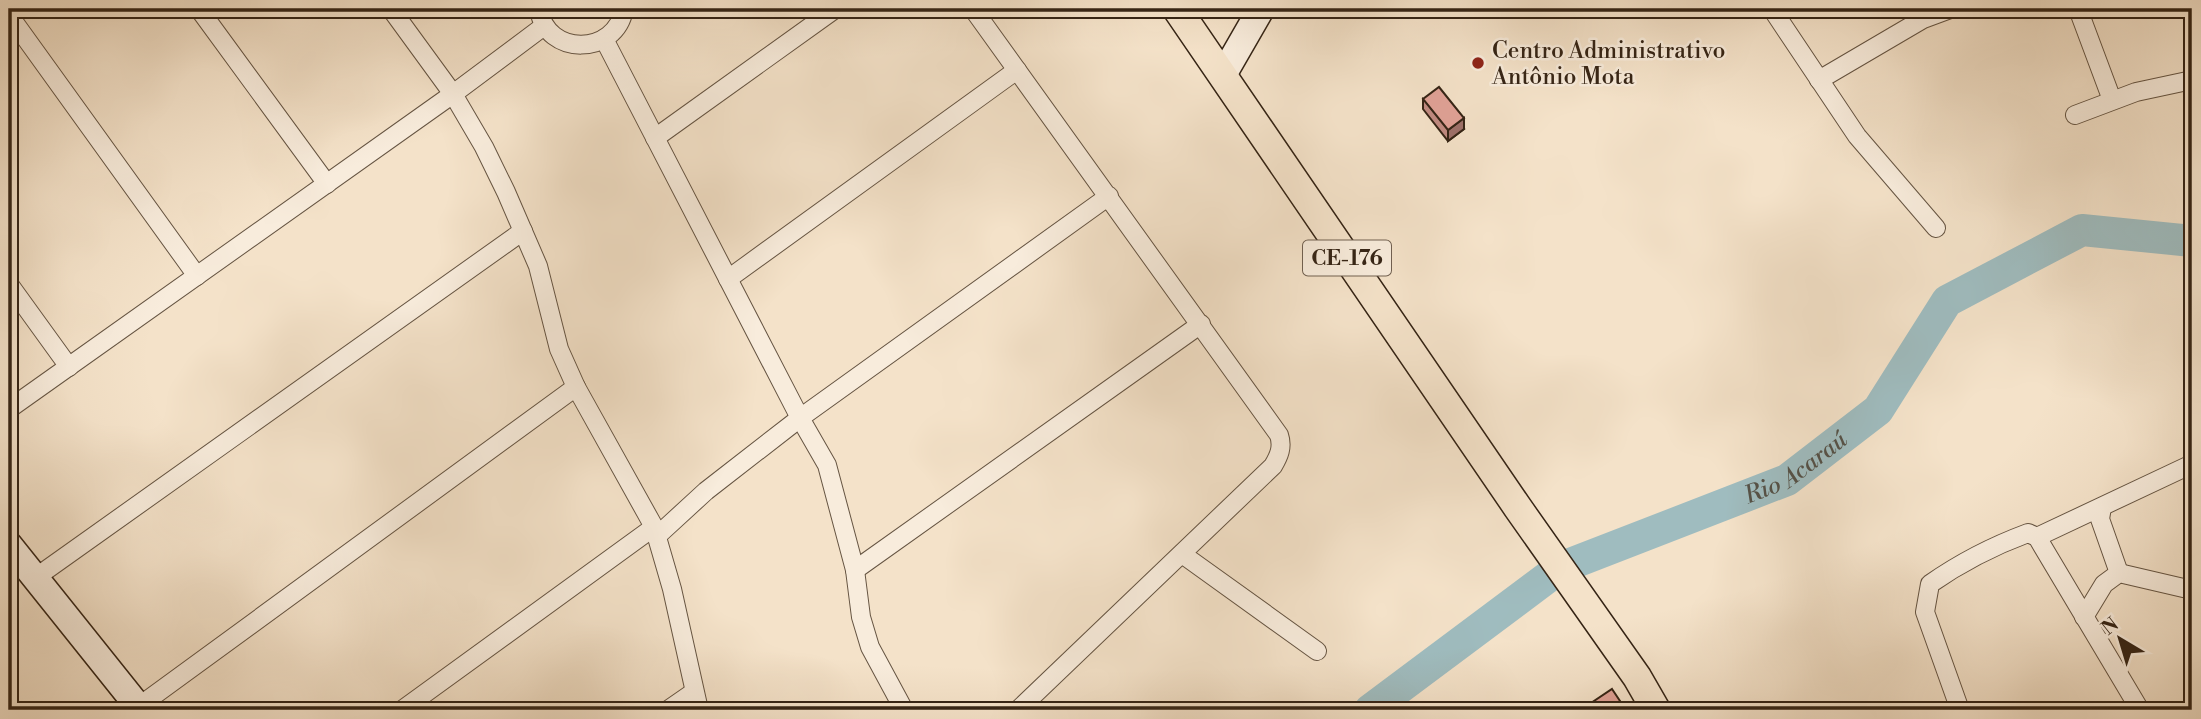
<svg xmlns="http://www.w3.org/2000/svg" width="2201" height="719" viewBox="0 0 2201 719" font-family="'Libre Bodoni',serif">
	<rect width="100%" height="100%" fill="#f4e2c9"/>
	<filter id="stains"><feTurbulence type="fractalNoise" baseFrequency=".00286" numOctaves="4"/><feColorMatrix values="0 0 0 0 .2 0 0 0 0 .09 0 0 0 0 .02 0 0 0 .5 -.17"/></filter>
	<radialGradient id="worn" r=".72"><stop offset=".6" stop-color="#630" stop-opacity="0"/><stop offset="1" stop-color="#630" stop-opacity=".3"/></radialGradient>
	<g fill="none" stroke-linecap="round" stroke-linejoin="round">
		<!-- river -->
		<path stroke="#9fbcbf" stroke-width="32" id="s1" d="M 1370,710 L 1560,568 L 1787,480 L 1878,410 L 1947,301 L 2082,230 L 2192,241"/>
		<defs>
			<g id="street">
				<path d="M 199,9 L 327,184"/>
				<path d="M 391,9 L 453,94 L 484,147 L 506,192 L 538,266 L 559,349 L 576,387 L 654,527 L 672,589 L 699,710"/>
				<path d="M 539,9 C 546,57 616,56 624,9"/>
				<path d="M 973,9 L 1279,435 C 1283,447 1279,456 1273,466 L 1018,710"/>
				<path d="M 1772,9 L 1857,136 L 1936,228"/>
				<path d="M 2078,9 L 2112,100"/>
				<path d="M 9,15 L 197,276"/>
				<path d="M 604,39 L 800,418 L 827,465 L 855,570 L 861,617 L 870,647 L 904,710"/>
				<path d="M 1819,80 L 1923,19 L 1950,9"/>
				<path d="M 2075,115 L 2136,92 L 2192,80"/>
				<path d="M 655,138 L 835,9"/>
				<path d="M 728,279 L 1017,70"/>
				<path d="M 9,284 L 69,367"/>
				<path d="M 9,409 L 453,94 L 544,26"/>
				<path d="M 2102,507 L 2100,519 L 2119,573"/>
				<path d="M 657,536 L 706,491 L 800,418 L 1109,196"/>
				<path d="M 2037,537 L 2192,464"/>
				<path d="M 1182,554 L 1317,651"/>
				<path d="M 855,570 L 1201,324"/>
				<path d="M 35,578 L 523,231"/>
				<path d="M 2084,617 L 2104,584 L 2119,573 L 2192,590"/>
				<path d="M 138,707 L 576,387"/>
				<path d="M 402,710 L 654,527"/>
				<path d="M 668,710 L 694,692"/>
				<path d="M 1960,710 L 1925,612 L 1930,584 C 1960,563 1993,546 2028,533 L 2037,537 L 2140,710"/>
			</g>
			<g id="secondary">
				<path d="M 1223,75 L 1261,9"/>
				<path d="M 9,545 L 141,710"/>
			</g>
			<path id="primary" d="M 1177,9 L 1518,508 L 1637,677 L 1656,710"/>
		</defs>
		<!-- street casing -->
		<use href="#street" stroke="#655442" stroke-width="20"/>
		<!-- secondary casing -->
		<use href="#secondary" stroke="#352415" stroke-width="29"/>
		<!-- primary casing -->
		<use href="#primary" stroke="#352415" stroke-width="31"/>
		<!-- street -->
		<use href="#street" stroke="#f8ecdc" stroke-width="18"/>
		<!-- secondary -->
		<use href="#secondary" stroke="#f8ecdc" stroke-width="26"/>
		<!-- primary -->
		<use href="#primary" stroke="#f4e2c9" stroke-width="28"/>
	</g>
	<!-- wall -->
	<path fill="#c28b82" stroke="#352415" stroke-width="2" d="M 1423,99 L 1464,129 L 1448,141 L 1423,109 Z"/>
	<!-- shaded-wall -->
	<path fill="#9e716a" stroke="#352415" stroke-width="2" d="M 1464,118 L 1464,129 L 1448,141 L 1448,130 Z"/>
	<!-- building -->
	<g fill="#e1a297" stroke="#352415" stroke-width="2">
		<path d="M 1439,87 L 1464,118 L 1448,130 L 1423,99 Z"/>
		<path d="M 1612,689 L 1626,710 L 1591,710 L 1588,705 Z"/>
	</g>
	<!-- markers -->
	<circle fill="#8f2418" stroke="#f8ecdc" stroke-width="2.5" cx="1478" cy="63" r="7"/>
	<g text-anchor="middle" stroke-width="5" stroke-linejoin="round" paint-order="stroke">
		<!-- shield labels -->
		<rect fill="#f8ecdc" stroke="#706051" stroke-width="2" x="1303" y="240.5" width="88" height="35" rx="5"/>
		<g font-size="21" font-weight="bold" fill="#352415">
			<text x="1347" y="265">CE-176</text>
		</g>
		<!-- poi labels -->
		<g font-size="23" fill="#352415" stroke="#f8ecdc" text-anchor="start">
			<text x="1492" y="58">Centro Administrativo<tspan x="1492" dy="26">Antônio Mota</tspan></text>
		</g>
		<!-- water labels -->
		<g font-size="24" font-style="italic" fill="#555248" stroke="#f8ecdc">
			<text dy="8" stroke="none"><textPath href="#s1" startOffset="494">Rio Acaraú</textPath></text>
		</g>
	</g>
	<!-- margin -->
	<rect width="2201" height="719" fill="none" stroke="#f4e2c9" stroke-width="35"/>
	<rect x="10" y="10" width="2180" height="698" fill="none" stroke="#352415" stroke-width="3.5"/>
	<rect x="18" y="18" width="2166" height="684" fill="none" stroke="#352415" stroke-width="2"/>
	<!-- north arrow -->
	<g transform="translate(2120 639) rotate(322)" stroke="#f8ecdc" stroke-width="5" paint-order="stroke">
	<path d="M0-5L12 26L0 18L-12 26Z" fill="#352415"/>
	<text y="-10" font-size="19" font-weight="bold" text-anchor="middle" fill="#352415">N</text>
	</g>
	<rect width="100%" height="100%" filter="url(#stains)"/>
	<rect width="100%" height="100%" fill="url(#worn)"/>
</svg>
